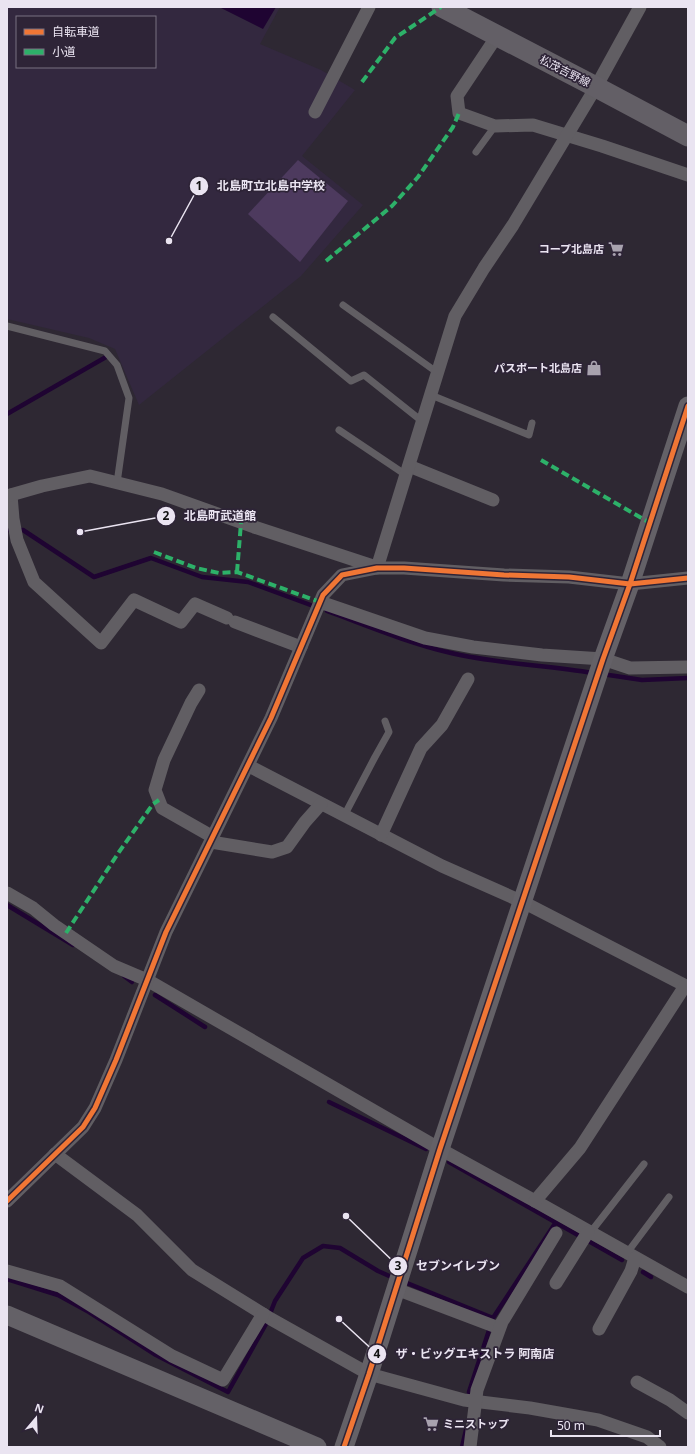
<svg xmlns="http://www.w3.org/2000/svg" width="695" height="1454" viewBox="0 0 695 1454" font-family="'Noto Sans','Noto Sans JP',sans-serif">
	<rect width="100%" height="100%" fill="#2e2833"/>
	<!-- built -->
	<path fill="#33283f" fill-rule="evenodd" d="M 7,7 L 280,7 L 260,44 L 321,70 L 355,90 L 302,156 L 363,205 L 301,276 L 139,405 L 115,349 L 89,338 L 7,319 ZM 17,17 L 155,17 L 155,67 L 17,67 Z"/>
	<!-- green -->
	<path fill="#4d3a5e" d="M 298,160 L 348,201 L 300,262 L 248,214 Z"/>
	<!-- water -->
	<path fill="#1f0432" d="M 219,7 L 276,7 L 263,29 Z"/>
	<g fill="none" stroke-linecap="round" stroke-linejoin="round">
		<!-- stream -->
		<g stroke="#1f0432" stroke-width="4.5">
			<path d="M 7,414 L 106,357"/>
			<path d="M 7,530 L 23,530 L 94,577 L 151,558 L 202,577 L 248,582 L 316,607"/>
			<path d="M 327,611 C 368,626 408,643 451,653 C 498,664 546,665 593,673"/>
			<path d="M 602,674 L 642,680 L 688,678"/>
			<path d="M 7,905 L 73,945"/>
			<path d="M 124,976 L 132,982"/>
			<path d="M 155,995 L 205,1027"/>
			<path d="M 329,1102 L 426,1149"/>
			<path d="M 449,1162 L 622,1260"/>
			<path d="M 643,1272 L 651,1277"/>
			<path d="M 7,1279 L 58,1295 L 89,1312 L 156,1355 L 228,1392 L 266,1324 L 275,1301 L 303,1258 L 323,1246 L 340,1248 L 378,1271 L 396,1279"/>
			<path d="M 402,1281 L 493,1318"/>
			<path d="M 469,1399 L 469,1392 L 493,1318 L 556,1222"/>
			<path d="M 462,1447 L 466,1430"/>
		</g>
		<!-- lane -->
		<g stroke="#615e63" stroke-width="7">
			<path d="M 476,152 L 495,126"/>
			<path d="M 343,305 L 438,373"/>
			<path d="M 273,317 L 351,381 L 364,375 L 423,422"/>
			<path d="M 7,326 L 105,351 L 117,365 L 129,398 L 117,483"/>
			<path d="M 431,395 L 529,435 L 532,423"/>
			<path d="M 339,430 L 406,475"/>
			<path d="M 344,816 L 375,757 L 389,732 L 385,721"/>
			<path d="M 590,1233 L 644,1164"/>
			<path d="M 627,1253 L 669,1197"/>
		</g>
		<!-- street -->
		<g stroke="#615e63" stroke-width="13">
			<path d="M 497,36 L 457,96 L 459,113 L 495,126 L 533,125 L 602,146 L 688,175"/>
			<path d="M 315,112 L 369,7"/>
			<path d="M 409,466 L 493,500"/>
			<path d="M 11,495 L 13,519 L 17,540 L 34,582 L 101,643 L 134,600 L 181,622 L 195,604 L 227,618"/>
			<path d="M 7,496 L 42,486 L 90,476 L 162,494 L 254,527 L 376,567"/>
			<path d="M 377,568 L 455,316 L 484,268 L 513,225 L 596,87 L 640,7"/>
			<path d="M 320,602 L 425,638 L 473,647 L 542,655 L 603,659 L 630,668 L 688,667"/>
			<path d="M 235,622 L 301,647"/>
			<path d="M 199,690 L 191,703 L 164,760 L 155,790 L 162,808 L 213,837"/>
			<path d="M 249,766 L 442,866 L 523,902 L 688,987"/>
			<path d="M 381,835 L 421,748 L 442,725 L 468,679"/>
			<path d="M 211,842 L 272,852 L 287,847 L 305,822 L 321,804"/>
			<path d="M 7,893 L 33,908 L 54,925 L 114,966 L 147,980 L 440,1149 L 535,1201 L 688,1287"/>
			<path d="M 55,1154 L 137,1215 L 192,1270 L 271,1319 L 369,1374 L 464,1400 L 530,1408 L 598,1420 L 647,1437 L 660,1447"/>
			<path d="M 7,1201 L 83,1127 L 95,1108 L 116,1060 L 166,932 L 271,718 L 323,595 L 342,575 L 377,568 L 404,568 L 504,575 L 569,577 L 630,584 L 688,578"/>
			<path d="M 535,1201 L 580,1148 L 685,986"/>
			<path d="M 7,1271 L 60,1286 L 172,1356 L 223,1380 L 263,1314"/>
			<path d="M 556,1283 L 588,1232"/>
			<path d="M 396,1289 L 499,1328"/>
			<path d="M 599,1329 L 631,1271 L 635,1258"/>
			<path d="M 637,1382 L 670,1400 L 688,1413"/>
			<path d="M 470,1447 L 477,1390 L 502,1322 L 556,1233"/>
		</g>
		<!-- secondary -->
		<g stroke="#646167" stroke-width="19">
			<path d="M 7,1315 L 317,1447"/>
			<path d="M 344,1447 L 369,1374 L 440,1149 L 603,659 L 630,584 L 688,406"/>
		</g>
		<!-- primary -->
		<path stroke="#635f66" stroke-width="21" d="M 442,7 L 596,87 L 688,136"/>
		<!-- quiet -->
		<g stroke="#2db169" stroke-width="4" stroke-dasharray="8 4" stroke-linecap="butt">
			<path d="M 362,82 L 395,38 L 441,7"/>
			<path d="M 326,261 L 392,206 L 418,177 L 453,127 L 459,113"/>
			<path d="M 541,460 L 650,523"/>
			<path d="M 154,552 L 196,568 L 219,573 L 237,572 L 320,602"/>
			<path d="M 237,572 L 241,523"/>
			<path d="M 66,933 L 119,852 L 153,804 L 159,800"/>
		</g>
		<defs>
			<g id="cycleway">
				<path d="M 7,1201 L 83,1127 L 95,1108 L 116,1060 L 166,932 L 271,718 L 323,595 L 342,575 L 377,568 L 404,568 L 504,575 L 569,577 L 630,584 L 688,578"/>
				<path d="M 344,1447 L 369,1374 L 440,1149 L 603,659 L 630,584 L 688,406"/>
			</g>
		</defs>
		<!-- cycleway casing -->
		<use href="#cycleway" stroke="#2e2437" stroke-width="8"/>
		<!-- cycleway -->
		<use href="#cycleway" stroke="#f07635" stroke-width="5"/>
	</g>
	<!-- icons -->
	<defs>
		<symbol id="supermarket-bare" viewBox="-9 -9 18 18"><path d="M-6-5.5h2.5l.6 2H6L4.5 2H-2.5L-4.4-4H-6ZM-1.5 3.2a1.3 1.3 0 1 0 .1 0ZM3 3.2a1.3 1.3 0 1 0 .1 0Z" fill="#a8a2ae" stroke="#2e2437" stroke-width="2.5" paint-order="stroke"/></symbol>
		<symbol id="shop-bare" viewBox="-9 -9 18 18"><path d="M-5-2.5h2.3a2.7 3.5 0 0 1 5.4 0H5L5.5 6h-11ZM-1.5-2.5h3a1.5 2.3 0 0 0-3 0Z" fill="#a8a2ae" stroke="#2e2437" stroke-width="2.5" paint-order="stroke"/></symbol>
	</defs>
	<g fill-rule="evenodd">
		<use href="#supermarket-bare" x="605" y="238" width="22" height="22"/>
		<use href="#shop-bare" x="583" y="357" width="22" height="22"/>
		<use href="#supermarket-bare" x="420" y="1413" width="22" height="22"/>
	</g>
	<g text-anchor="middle" stroke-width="3.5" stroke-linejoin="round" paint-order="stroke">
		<!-- street labels -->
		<g font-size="11" fill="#eae4f1" stroke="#2e2437">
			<text transform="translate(565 71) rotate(27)" y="4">松茂吉野線</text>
		</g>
		<!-- poi labels -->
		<g font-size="11" font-weight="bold" fill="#eae4f1" stroke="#2e2437" text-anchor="end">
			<text x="604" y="253">コープ北島店</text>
			<text x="582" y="372">パスポート北島店</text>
			<text x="443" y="1428" text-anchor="start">ミニストップ</text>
		</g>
	</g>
	<!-- callouts -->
	<path fill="none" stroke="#eae4f1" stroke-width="1.5" d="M169 241L199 186M80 532L166 516M346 1216L398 1266M339 1319L377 1354"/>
	<g fill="#eae4f1" stroke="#2e2437" stroke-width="1.5">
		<circle cx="169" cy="241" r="4"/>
		<circle cx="80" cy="532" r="4"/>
		<circle cx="346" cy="1216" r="4"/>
		<circle cx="339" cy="1319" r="4"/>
		<circle cx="199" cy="186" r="10"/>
		<circle cx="166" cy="516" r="10"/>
		<circle cx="398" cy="1266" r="10"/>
		<circle cx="377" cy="1354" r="10"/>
	</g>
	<g font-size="12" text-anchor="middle" font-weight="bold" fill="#111">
		<text x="199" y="190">1</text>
		<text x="166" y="520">2</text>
		<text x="398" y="1270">3</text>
		<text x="377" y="1358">4</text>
	</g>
	<g font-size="12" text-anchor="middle" font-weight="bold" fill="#eae4f1" stroke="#2e2437" stroke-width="3.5" stroke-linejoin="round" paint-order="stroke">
		<text x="271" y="190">北島町立北島中学校</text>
		<text x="220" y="520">北島町武道館</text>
		<text x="458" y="1270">セブンイレブン</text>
		<text x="475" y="1358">ザ・ビッグエキストラ 阿南店</text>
	</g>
	<!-- border -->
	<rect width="695" height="1454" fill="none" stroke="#eae4f1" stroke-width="16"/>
	<!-- legend -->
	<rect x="16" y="16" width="140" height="52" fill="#2e2437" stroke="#797181"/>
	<rect x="24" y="29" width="20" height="6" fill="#f07635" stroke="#797181"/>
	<text x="52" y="36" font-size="12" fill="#eae4f1">自転車道</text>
	<rect x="24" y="49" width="20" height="6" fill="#2db169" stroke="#797181"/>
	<text x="52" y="56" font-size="12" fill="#eae4f1">小道</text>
	<!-- north arrow -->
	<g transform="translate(36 1418) rotate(19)" stroke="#2e2437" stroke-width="3" paint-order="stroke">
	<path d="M0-3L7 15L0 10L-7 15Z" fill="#eae4f1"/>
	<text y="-6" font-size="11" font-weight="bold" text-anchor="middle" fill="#eae4f1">N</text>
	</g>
	<!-- scale -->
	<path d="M551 1430v6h109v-6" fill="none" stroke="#eae4f1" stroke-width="2"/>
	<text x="557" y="1430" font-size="12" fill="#eae4f1" stroke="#2e2437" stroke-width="3" paint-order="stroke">50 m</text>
</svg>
